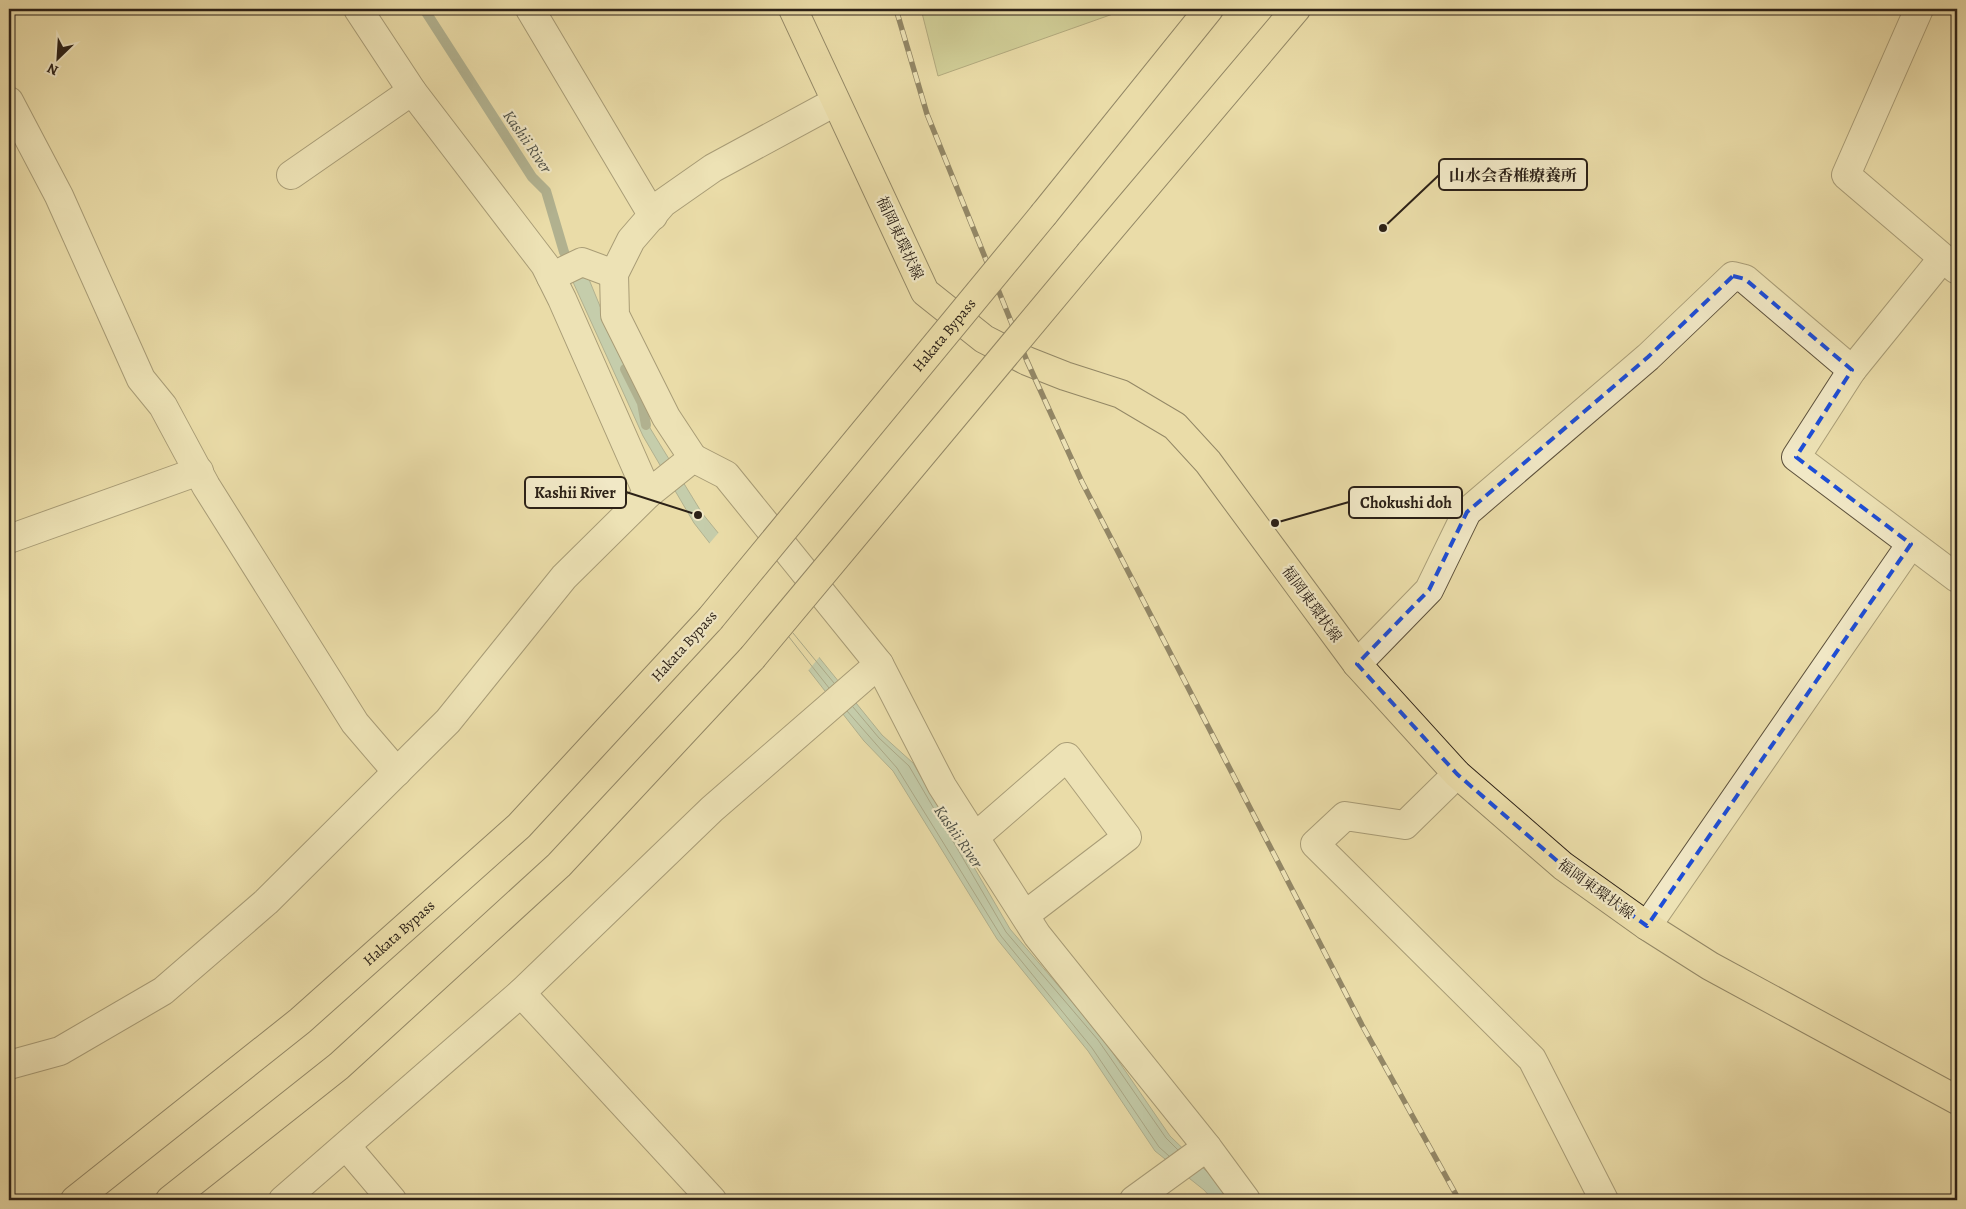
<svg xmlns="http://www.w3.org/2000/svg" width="1966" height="1209" viewBox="0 0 1966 1209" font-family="Alegreya,'Noto Serif JP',serif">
	<rect width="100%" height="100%" fill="#eadca8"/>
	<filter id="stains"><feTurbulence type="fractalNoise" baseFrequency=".004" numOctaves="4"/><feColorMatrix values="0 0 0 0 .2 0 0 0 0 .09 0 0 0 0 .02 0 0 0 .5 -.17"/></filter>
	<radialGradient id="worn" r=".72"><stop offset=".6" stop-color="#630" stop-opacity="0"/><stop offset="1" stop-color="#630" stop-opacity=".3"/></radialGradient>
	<!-- green -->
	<path fill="#b7c087" stroke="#72704f" d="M 921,9 L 1127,9 L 938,76 Z"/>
	<!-- water -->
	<path fill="#9abaaf" stroke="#6e7d72" d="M 578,275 L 588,277 L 650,428 L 702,513 L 882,735 L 913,763 L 1010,929 L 1102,1037 L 1170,1136 L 1236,1200 L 1213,1200 L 1204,1190 L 1155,1151 L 1088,1051 L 997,939 L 893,771 L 864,741 L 694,523 L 643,436 L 573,282 Z"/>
	<!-- pier -->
	<path fill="#eadca8" d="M 720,531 L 821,655 L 807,672 L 708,545 Z"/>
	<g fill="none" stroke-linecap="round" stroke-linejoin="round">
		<!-- shore -->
		<g stroke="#636e63" stroke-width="1">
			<path d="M 793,633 L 834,683"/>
			<path d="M 789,637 L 829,688"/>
			<path d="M 853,707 L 879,738 L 909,766 L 1006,932 L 1098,1040 L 1166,1138 L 1178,1150"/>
			<path d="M 847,711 L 897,768 L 1001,936 L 1092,1048 L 1159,1147 L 1169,1156"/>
		</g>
		<!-- stream -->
		<g stroke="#6e7d72" stroke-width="10">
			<path d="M 424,9 L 532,177 L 546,191 L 564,252 L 571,265"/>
			<path d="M 625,369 L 642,403 L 646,425"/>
		</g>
		<defs>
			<g id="minor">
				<path d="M 358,9 L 412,91 L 545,265 L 562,299 L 648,494 L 693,458 L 726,475 L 879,664 L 942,786 L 1037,935 L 1207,1147 L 1246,1200"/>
				<path d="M 530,9 L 653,216"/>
				<path d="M 1919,9 L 1846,175 L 1956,269"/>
				<path d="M 9,101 L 59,196 L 141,379 L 163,406 L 206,486 L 355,723 L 397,772"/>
				<path d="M 291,175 L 412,91"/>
				<path d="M 1942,259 L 1852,370 L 1796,457 L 1957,578"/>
				<path d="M 551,277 L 582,262 L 614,274"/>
				<path d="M 693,458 L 666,417 L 615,315 L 614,274 L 631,240 L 663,203 L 713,168 L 835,102"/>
				<path d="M 9,539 L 199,471"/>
				<path d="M 1357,664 L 1429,590 L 1467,512 L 1648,357 L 1733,276 L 1745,279 L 1852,370"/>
				<path d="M 1457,774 L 1405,825 L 1345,816 L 1315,844 L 1532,1059 L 1604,1200"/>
				<path d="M 975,837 L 1067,757 L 1127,837 L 1025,915"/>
				<path d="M 1647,926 L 1911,544"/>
				<path d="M 521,993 L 712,1200"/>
				<path d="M 347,1147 L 392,1200"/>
				<path d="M 283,1200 L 521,993 L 712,809 L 879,664"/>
				<path d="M 1134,1200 L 1207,1147"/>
			</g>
			<path id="tertiary" d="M 9,1065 L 60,1051 L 163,991 L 266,902 L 448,721 L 564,577 L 648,494"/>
			<path id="primary" d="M 793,9 L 925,292 L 984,339 L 1027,361 L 1065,376 L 1121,394 L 1175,426 L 1208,462 L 1357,664 L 1457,774 L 1563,866 L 1647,926 L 1710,966 L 1957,1100"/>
			<g id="trunk">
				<path d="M 1044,214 L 1209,9"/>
				<path d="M 1090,253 L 1296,9"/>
				<path id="s1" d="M 75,1200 L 300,1021 L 519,826 L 710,619"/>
				<path d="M 170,1200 L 339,1066 L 559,865 L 752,658"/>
			</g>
		</defs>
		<!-- minor casing -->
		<use href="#minor" stroke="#5c503b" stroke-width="30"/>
		<!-- tertiary casing -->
		<use href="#tertiary" stroke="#5c503b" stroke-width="30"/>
		<!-- primary casing -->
		<use href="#primary" stroke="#2c2117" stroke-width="30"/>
		<!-- trunk casing -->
		<use href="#trunk" stroke="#2c2117" stroke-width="30"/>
		<!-- minor -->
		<use href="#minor" stroke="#f1e8c6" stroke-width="28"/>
		<!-- tertiary -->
		<use href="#tertiary" stroke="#f1e8c6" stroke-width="28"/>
		<!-- primary -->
		<use href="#primary" stroke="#eadca8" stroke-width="28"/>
		<!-- trunk -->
		<use href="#trunk" stroke="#eadca8" stroke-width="28"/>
		<defs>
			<path id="rail" d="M 896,9 L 927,114 L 1027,361 L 1082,482 L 1362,1025 L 1459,1200"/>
		</defs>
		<!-- rail casing -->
		<use href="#rail" stroke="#2c2117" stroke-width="5.5"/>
		<!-- rail -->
		<use href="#rail" stroke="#f1e8c6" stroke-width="4" stroke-dasharray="11" stroke-linecap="butt"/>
		<defs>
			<g id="trunk-bridge">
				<path id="s2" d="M 710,619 L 1044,214"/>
				<path d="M 752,658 L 1090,253"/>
			</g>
		</defs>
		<!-- trunk-bridge casing -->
		<use href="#trunk-bridge" stroke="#2c2117" stroke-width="30" stroke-linecap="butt"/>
		<!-- trunk-bridge -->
		<use href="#trunk-bridge" stroke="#eadca8" stroke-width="28"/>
	</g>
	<!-- marked area -->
	<path d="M0 0H1966V1209H0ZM 1733,276 L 1745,279 L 1852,370 L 1796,457 L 1911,544 L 1647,926 L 1563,866 L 1457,774 L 1357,664 L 1429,590 L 1467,512 L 1648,357 Z" fill="#eadca8" fill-opacity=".55" fill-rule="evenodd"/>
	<path fill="none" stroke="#1d4ed8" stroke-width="4" stroke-dasharray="10 6" stroke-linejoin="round" d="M 1733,276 L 1745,279 L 1852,370 L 1796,457 L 1911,544 L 1647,926 L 1563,866 L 1457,774 L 1357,664 L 1429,590 L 1467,512 L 1648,357 Z"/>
	<g text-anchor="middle" stroke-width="4.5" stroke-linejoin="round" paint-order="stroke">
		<!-- street labels -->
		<g font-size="15" fill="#2c2117" stroke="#f1e8c6">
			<text transform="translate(900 238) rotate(65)" y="5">福岡東環状線</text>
			<text dy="5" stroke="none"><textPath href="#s2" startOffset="368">Hakata Bypass</textPath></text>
			<text transform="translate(1312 604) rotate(54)" y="5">福岡東環状線</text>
			<text transform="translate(684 646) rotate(-48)" y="5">Hakata Bypass</text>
			<text transform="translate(1596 889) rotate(36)" y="5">福岡東環状線</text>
			<text dy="5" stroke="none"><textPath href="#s1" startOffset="420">Hakata Bypass</textPath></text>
		</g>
		<!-- water labels -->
		<g font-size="16" font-style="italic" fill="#4d4f45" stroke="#f1e8c6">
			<text transform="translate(528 141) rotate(55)" y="6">Kashii River</text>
			<text transform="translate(959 836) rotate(55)" y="6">Kashii River</text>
		</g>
	</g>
	<!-- callouts -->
	<path fill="none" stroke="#2c2117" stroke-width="2" d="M1383 228L1439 175M698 515L626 492M1275 523L1349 502"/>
	<g fill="#2c2117" stroke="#f1e8c6" stroke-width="2">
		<circle cx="1383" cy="228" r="5"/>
		<circle cx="698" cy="515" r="5"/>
		<circle cx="1275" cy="523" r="5"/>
	</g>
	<g fill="#f1e8c6" stroke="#2c2117" stroke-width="2">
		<rect x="1439" y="159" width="148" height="31" rx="5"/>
		<rect x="525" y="477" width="101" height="31" rx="5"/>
		<rect x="1349" y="487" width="113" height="31" rx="5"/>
	</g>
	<g font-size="16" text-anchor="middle" font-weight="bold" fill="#2c2117">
		<text x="1513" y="181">山水会香椎療養所</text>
		<text x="575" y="498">Kashii River</text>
		<text x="1406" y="508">Chokushi doh</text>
	</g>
	<!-- margin -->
	<rect width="1966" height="1209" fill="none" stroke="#eadca8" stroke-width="30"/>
	<rect x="10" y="10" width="1946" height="1189" fill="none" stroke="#2c2117" stroke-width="2.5"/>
	<rect x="15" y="15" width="1936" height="1179" fill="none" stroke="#2c2117"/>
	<!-- north arrow -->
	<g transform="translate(58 58) rotate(205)" stroke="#f1e8c6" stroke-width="4" paint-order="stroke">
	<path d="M0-4L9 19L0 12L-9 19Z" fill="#2c2117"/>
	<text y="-8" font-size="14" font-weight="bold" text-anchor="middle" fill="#2c2117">N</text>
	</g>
	<rect width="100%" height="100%" filter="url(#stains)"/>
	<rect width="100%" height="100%" fill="url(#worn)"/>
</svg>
